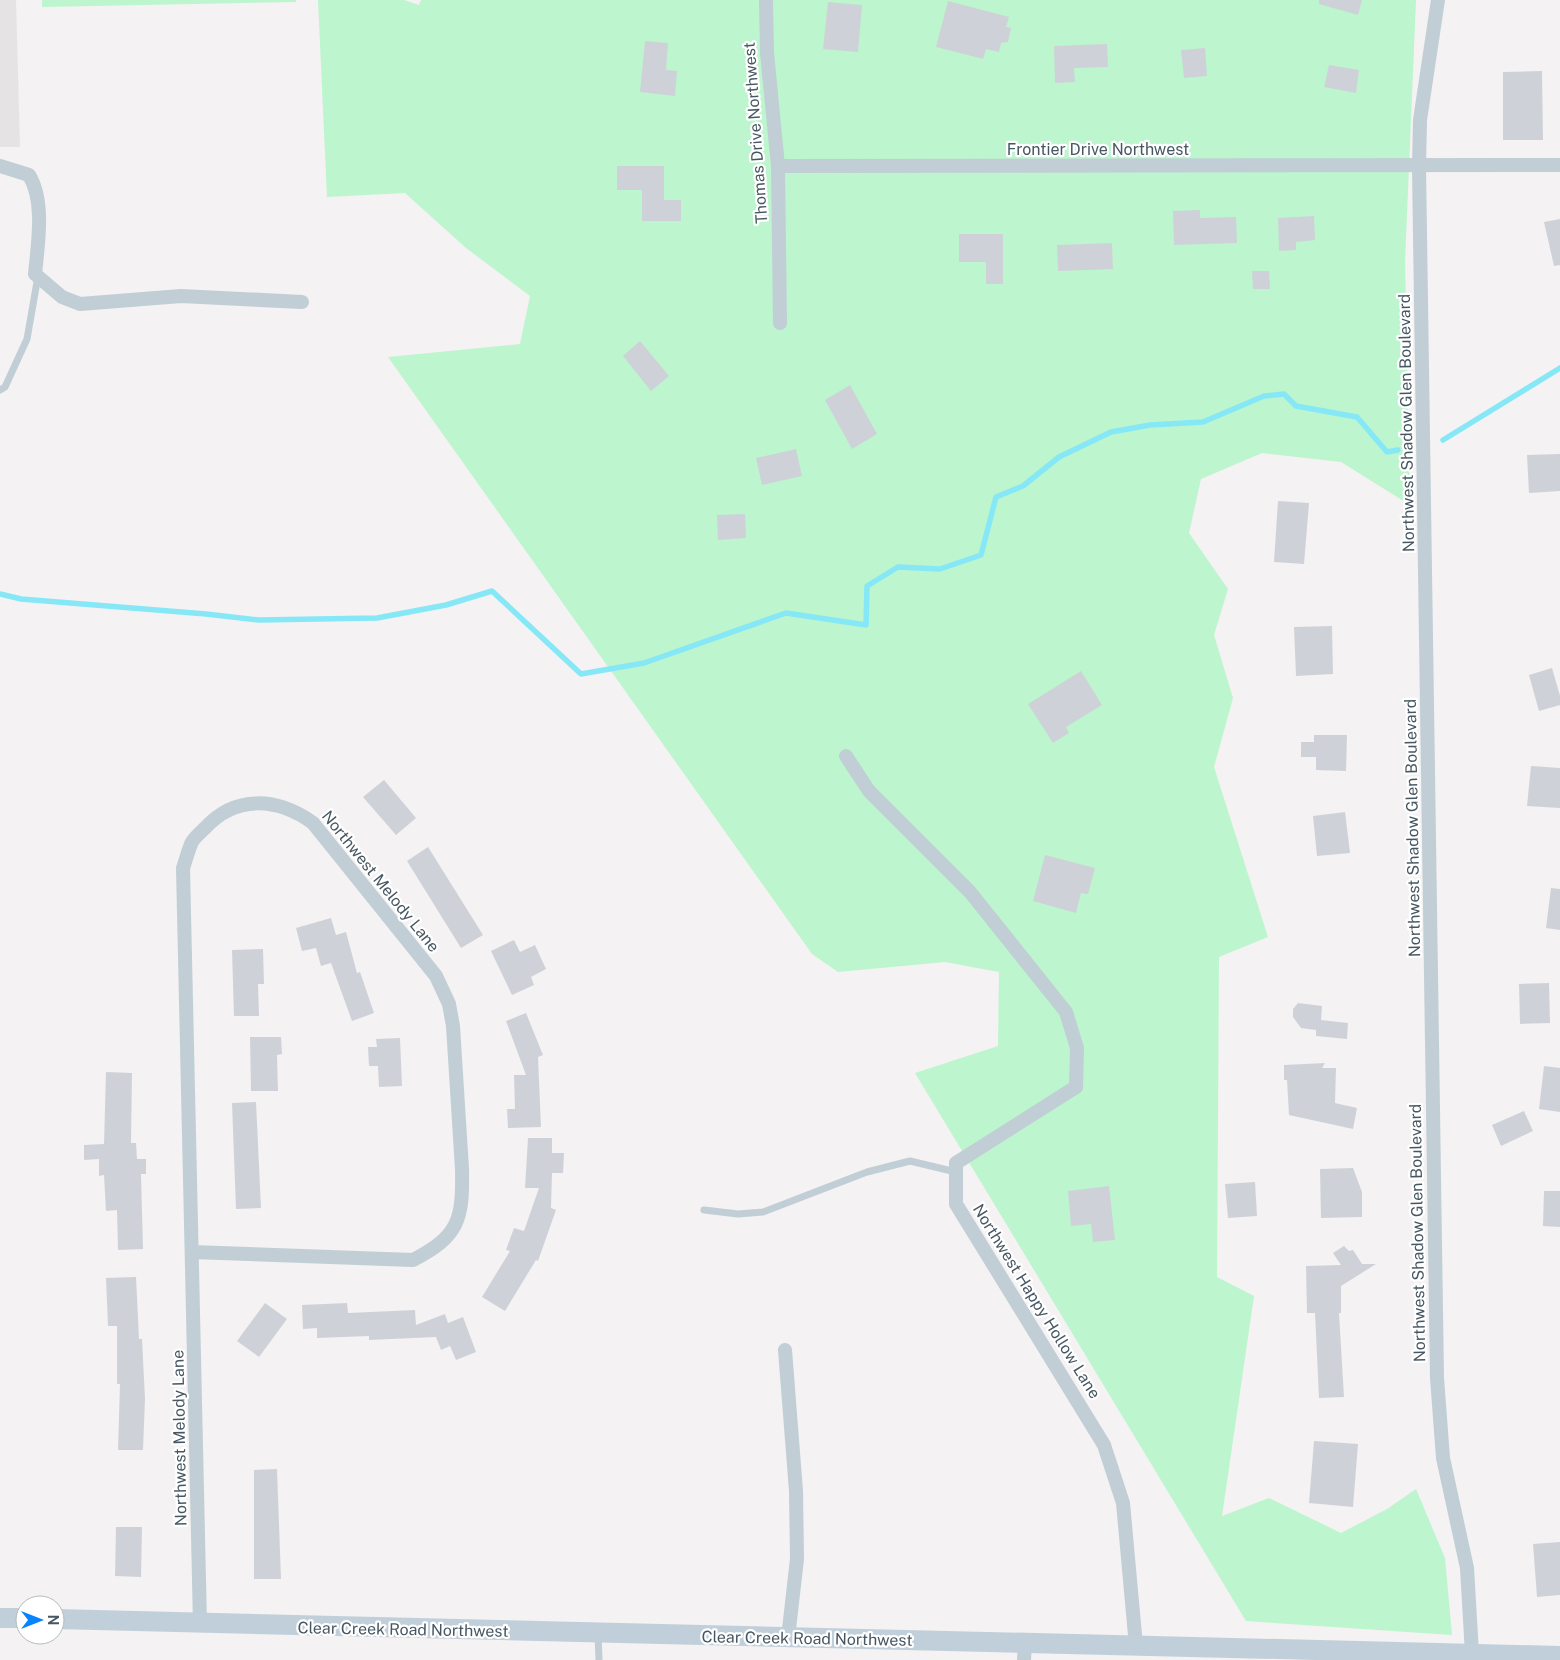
<svg xmlns="http://www.w3.org/2000/svg" width="1560" height="1660" viewBox="0 0 1560 1660" font-family="'Public Sans',sans-serif">
	<rect width="100%" height="100%" fill="#f4f2f2"/>
	<!-- education -->
	<path fill="#e5e3e4" d="M 0,0 L 16,0 L 20,147 L 0,147 Z"/>
	<!-- green -->
	<g fill="#bdf5ce">
		<path d="M 42,0 L 296,0 L 296,2 L 42,7 Z"/>
		<path d="M 318,0 L 404,0 L 419,5 L 421,0 L 1416,0 L 1405,262 L 1410,505 L 1341,462 L 1262,453 L 1201,479 L 1189,533 L 1228,589 L 1214,635 L 1233,698 L 1214,767 L 1268,937 L 1219,957 L 1217,1277 L 1254,1296 L 1222,1516 L 1269,1498 L 1341,1533 L 1387,1509 L 1416,1489 L 1445,1558 L 1452,1635 L 1246,1621 L 915,1073 L 998,1046 L 999,972 L 945,962 L 838,972 L 812,954 L 388,357 L 520,344 L 530,296 L 466,248 L 405,193 L 327,197 Z"/>
	</g>
	<g fill="none" stroke-linecap="round" stroke-linejoin="round">
		<!-- stream -->
		<g stroke="#86e8f6" stroke-width="5.5">
			<path d="M 1443,440 L 1560,368"/>
			<path d="M 0,594 L 21,599 L 206,614 L 259,620 L 377,618 L 446,605 L 492,591 L 581,674 L 644,663 L 786,613 L 866,625 L 867,586 L 898,567 L 940,569 L 981,555 L 996,497 L 1023,486 L 1059,457 L 1111,432 L 1150,425 L 1203,422 L 1264,396 L 1284,394 L 1296,406 L 1357,417 L 1387,452 L 1398,450"/>
		</g>
	</g>
	<!-- building -->
	<g fill="#ced2d8">
		<path d="M 1319,0 L 1362,0 L 1358,15 L 1319,4 Z"/>
		<path d="M 948,1 L 1009,17 L 1006,27 L 1011,28 L 1008,42 L 1001,43 L 999,52 L 986,49 L 983,59 L 936,47 Z"/>
		<path d="M 828,2 L 862,5 L 858,52 L 823,49 Z"/>
		<path d="M 645,41 L 668,43 L 666,70 L 677,71 L 675,96 L 640,92 Z"/>
		<path d="M 1107,44 L 1108,67 L 1074,68 L 1075,82 L 1055,83 L 1054,46 Z"/>
		<path d="M 1205,48 L 1207,76 L 1184,78 L 1181,50 Z"/>
		<path d="M 1329,65 L 1359,70 L 1356,93 L 1324,87 Z"/>
		<path d="M 1542,71 L 1543,140 L 1503,140 L 1503,72 Z"/>
		<path d="M 617,166 L 664,166 L 664,200 L 681,200 L 681,221 L 642,221 L 642,190 L 617,190 Z"/>
		<path d="M 1200,210 L 1200,218 L 1236,217 L 1237,243 L 1174,245 L 1173,211 Z"/>
		<path d="M 1314,216 L 1315,240 L 1296,242 L 1296,250 L 1279,251 L 1278,218 Z"/>
		<path d="M 1560,219 L 1560,265 L 1554,266 L 1544,222 Z"/>
		<path d="M 959,234 L 1003,234 L 1003,284 L 986,284 L 986,262 L 959,262 Z"/>
		<path d="M 1112,243 L 1113,269 L 1058,271 L 1057,245 Z"/>
		<path d="M 1252,271 L 1269,271 L 1270,289 L 1253,289 Z"/>
		<path d="M 640,341 L 669,376 L 651,391 L 623,356 Z"/>
		<path d="M 850,385 L 877,434 L 852,449 L 825,400 Z"/>
		<path d="M 796,449 L 802,476 L 762,485 L 756,458 Z"/>
		<path d="M 1560,454 L 1560,491 L 1529,493 L 1527,455 Z"/>
		<path d="M 1278,501 L 1309,503 L 1304,564 L 1274,562 Z"/>
		<path d="M 745,514 L 746,538 L 718,540 L 717,515 Z"/>
		<path d="M 1332,626 L 1333,674 L 1296,676 L 1294,627 Z"/>
		<path d="M 1552,668 L 1560,696 L 1560,705 L 1539,711 L 1529,675 Z"/>
		<path d="M 1081,671 L 1102,705 L 1066,727 L 1069,733 L 1053,743 L 1028,704 Z"/>
		<path d="M 1314,735 L 1347,735 L 1346,771 L 1316,770 L 1316,757 L 1301,757 L 1301,742 L 1314,742 Z"/>
		<path d="M 1531,766 L 1560,768 L 1560,808 L 1527,806 Z"/>
		<path d="M 384,780 L 416,818 L 396,835 L 363,797 Z"/>
		<path d="M 1345,812 L 1350,853 L 1317,856 L 1313,816 Z"/>
		<path d="M 428,847 L 483,935 L 461,948 L 407,861 Z"/>
		<path d="M 1045,855 L 1095,868 L 1088,894 L 1081,893 L 1076,913 L 1033,901 Z"/>
		<path d="M 1551,888 L 1560,889 L 1560,930 L 1546,928 Z"/>
		<path d="M 331,918 L 336,935 L 346,932 L 357,973 L 360,972 L 374,1013 L 352,1021 L 331,963 L 321,966 L 316,948 L 302,951 L 296,928 Z"/>
		<path d="M 514,940 L 520,952 L 535,945 L 546,969 L 531,977 L 534,985 L 512,995 L 491,951 Z"/>
		<path d="M 263,949 L 264,984 L 258,984 L 259,1016 L 234,1016 L 232,950 Z"/>
		<path d="M 1549,983 L 1550,1023 L 1520,1024 L 1519,984 Z"/>
		<path d="M 1298,1003 L 1322,1006 L 1321,1020 L 1348,1023 L 1347,1039 L 1316,1036 L 1316,1030 L 1301,1028 L 1293,1017 L 1293,1009 Z"/>
		<path d="M 526,1013 L 543,1055 L 538,1057 L 541,1127 L 508,1128 L 507,1109 L 515,1109 L 514,1075 L 526,1075 L 506,1021 Z"/>
		<path d="M 250,1037 L 281,1037 L 282,1054 L 277,1055 L 278,1091 L 251,1091 Z"/>
		<path d="M 400,1038 L 402,1086 L 379,1087 L 378,1066 L 369,1066 L 368,1047 L 377,1047 L 376,1039 Z"/>
		<path d="M 1325,1063 L 1322,1068 L 1336,1068 L 1335,1103 L 1357,1108 L 1353,1129 L 1289,1115 L 1287,1080 L 1284,1080 L 1284,1065 Z"/>
		<path d="M 1544,1066 L 1560,1068 L 1560,1112 L 1539,1109 Z"/>
		<path d="M 106,1072 L 132,1073 L 131,1143 L 136,1143 L 137,1159 L 146,1159 L 146,1174 L 141,1174 L 143,1249 L 118,1250 L 117,1210 L 106,1211 L 104,1175 L 99,1176 L 99,1159 L 84,1160 L 84,1145 L 104,1144 Z"/>
		<path d="M 256,1102 L 261,1208 L 236,1209 L 232,1103 Z"/>
		<path d="M 1524,1111 L 1533,1131 L 1501,1146 L 1492,1125 Z"/>
		<path d="M 528,1138 L 552,1138 L 552,1153 L 564,1153 L 563,1173 L 552,1173 L 551,1208 L 556,1210 L 538,1261 L 536,1260 L 505,1311 L 482,1297 L 510,1251 L 506,1250 L 514,1228 L 524,1231 L 539,1188 L 525,1188 Z"/>
		<path d="M 1353,1168 L 1362,1192 L 1362,1217 L 1321,1218 L 1320,1169 Z"/>
		<path d="M 1255,1182 L 1257,1216 L 1228,1218 L 1225,1184 Z"/>
		<path d="M 1109,1186 L 1115,1240 L 1093,1242 L 1091,1224 L 1071,1226 L 1068,1191 Z"/>
		<path d="M 1544,1191 L 1560,1191 L 1560,1227 L 1543,1226 Z"/>
		<path d="M 1344,1246 L 1349,1251 L 1353,1250 L 1362,1264 L 1376,1264 L 1341,1286 L 1341,1313 L 1339,1313 L 1344,1397 L 1319,1398 L 1315,1313 L 1307,1313 L 1306,1266 L 1341,1265 L 1333,1253 Z"/>
		<path d="M 136,1277 L 139,1339 L 142,1339 L 145,1399 L 143,1450 L 118,1450 L 120,1384 L 117,1384 L 117,1326 L 108,1326 L 106,1278 Z"/>
		<path d="M 265,1303 L 287,1319 L 259,1357 L 237,1341 Z"/>
		<path d="M 347,1303 L 348,1313 L 415,1310 L 416,1325 L 445,1314 L 448,1323 L 463,1317 L 476,1352 L 456,1360 L 450,1346 L 441,1350 L 436,1337 L 369,1340 L 369,1336 L 317,1338 L 317,1328 L 303,1329 L 302,1305 Z"/>
		<path d="M 1314,1441 L 1358,1444 L 1353,1507 L 1309,1503 Z"/>
		<path d="M 277,1469 L 281,1579 L 254,1579 L 254,1470 Z"/>
		<path d="M 116,1527 L 142,1527 L 141,1577 L 115,1576 Z"/>
		<path d="M 1560,1542 L 1560,1595 L 1537,1597 L 1533,1544 Z"/>
	</g>
	<g fill="none" stroke-linecap="round" stroke-linejoin="round">
		<!-- lane -->
		<g stroke="#c1ced5" stroke-width="7">
			<path d="M 0,390 L 5,387 L 27,339 L 38,276"/>
			<path d="M 704,1210 L 738,1214 L 763,1212 L 867,1172 L 910,1161 L 956,1172"/>
			<path d="M 598,1633 L 599,1660"/>
		</g>
		<!-- street -->
		<g stroke="#c1ced5" stroke-width="14">
			<path d="M 766,0 L 767,53 L 778,166 L 780,323"/>
			<path d="M 1438,0 L 1420,120 L 1419,167 L 1437,1378 L 1443,1458 L 1467,1568 L 1472,1654"/>
			<path d="M 0,166 L 29,175 C 45,201 38,243 35,274 L 62,297 L 80,304 L 181,296 L 302,302"/>
			<path d="M 778,166 L 1560,165"/>
			<path d="M 846,756 L 869,791 L 970,892 L 1066,1012 L 1077,1048 L 1076,1087 L 956,1163 L 956,1204 L 1104,1445 L 1123,1503 L 1136,1646"/>
			<path d="M 192,1252 L 413,1260 C 459,1236 463,1220 462,1169 L 453,1026 L 449,1004 L 436,976 L 313,823 C 278,798 236,794 205,828 C 201,832 195,837 192,842 C 188,850 186,860 183,868 L 200,1624"/>
			<path d="M 785,1350 L 796,1491 L 797,1559 L 788,1638"/>
			<path d="M 1024,1660 L 1025,1643"/>
		</g>
		<!-- secondary -->
		<g stroke="#c1cfda" stroke-width="20">
			<path d="M 0,1618 L 25,1618"/>
			<path d="M 55,1619 L 1560,1656"/>
		</g>
	</g>
	<g text-anchor="middle" stroke-width="4.5" stroke-linejoin="round" paint-order="stroke">
		<!-- street labels -->
		<g font-size="16" fill="#475762" stroke="#fff">
			<text transform="translate(755 133) rotate(-94)" y="6">Thomas Drive Northwest</text>
			<text x="1098" y="155">Frontier Drive Northwest</text>
			<text transform="translate(1406 423) rotate(-91)" y="6">Northwest Shadow Glen Boulevard</text>
			<text transform="translate(1412 828) rotate(-91)" y="6">Northwest Shadow Glen Boulevard</text>
			<text transform="translate(381 881) rotate(51)" y="6">Northwest Melody Lane</text>
			<text transform="translate(1417 1233) rotate(-91)" y="6">Northwest Shadow Glen Boulevard</text>
			<text transform="translate(1037 1301) rotate(58)" y="6">Northwest Happy Hollow Lane</text>
			<text transform="translate(179 1438) rotate(-91)" y="6">Northwest Melody Lane</text>
			<text transform="translate(403 1629) rotate(1)" y="6">Clear Creek Road Northwest</text>
			<text transform="translate(807 1638) rotate(1)" y="6">Clear Creek Road Northwest</text>
		</g>
	</g>
	<!-- north arrow -->
	<g transform="translate(40 1620) rotate(90)"><circle r="24" fill="#ffffff" stroke="#b5bcc0"/>
	<path d="M0-4L9 19L0 12L-9 19Z" fill="#0584fb"/>
	<text y="-8" font-size="14" font-weight="bold" text-anchor="middle" fill="#475762">N</text>
	</g>
</svg>
